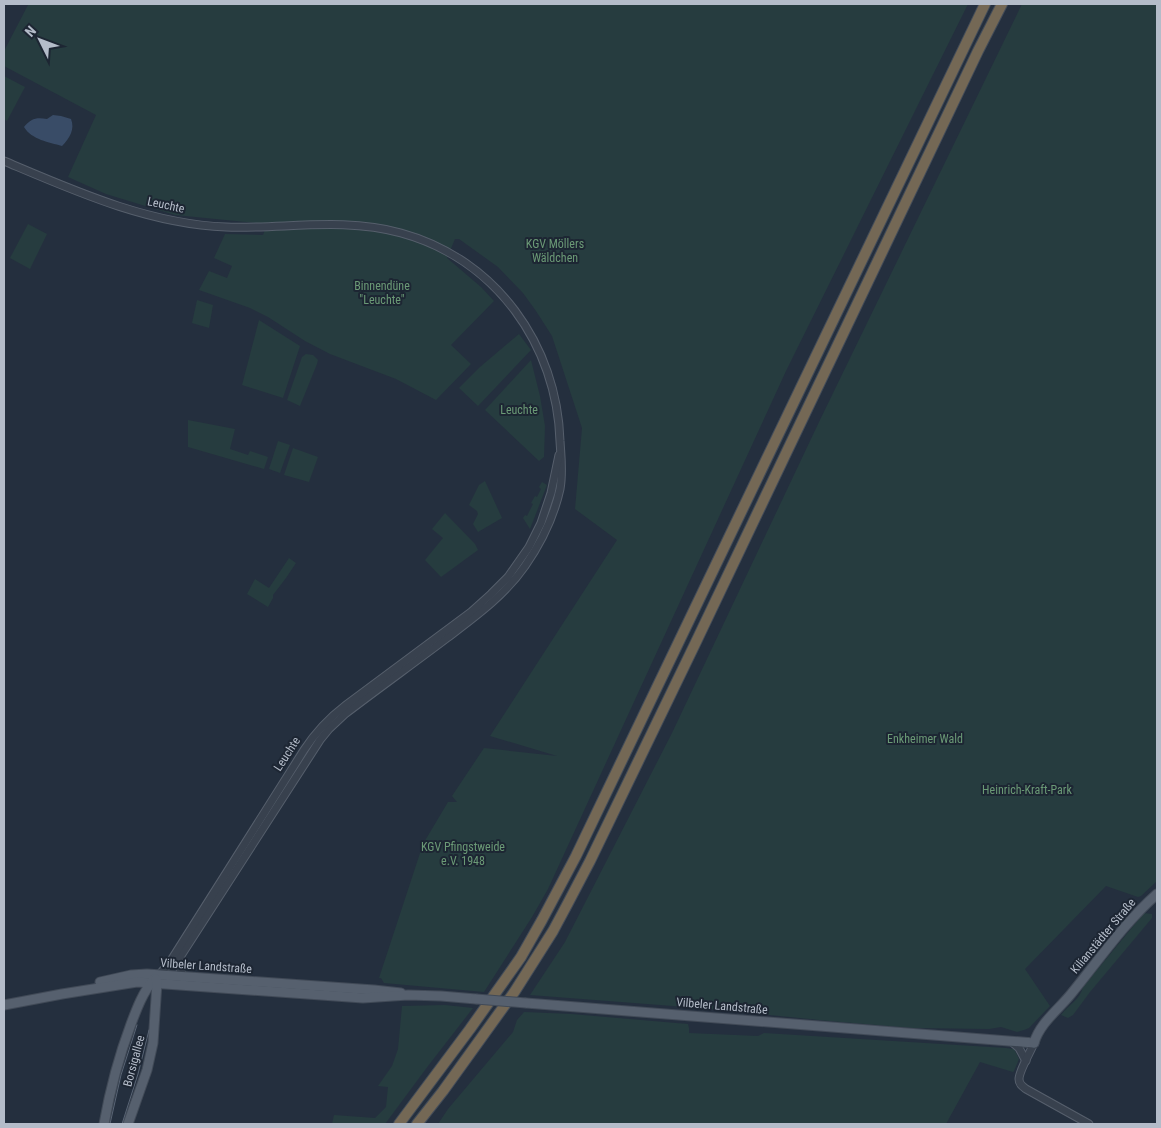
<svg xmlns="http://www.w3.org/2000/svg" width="1161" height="1128" viewBox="0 0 1161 1128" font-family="'Roboto Condensed',sans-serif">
	<rect width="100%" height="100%" fill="#242f3e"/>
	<!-- green -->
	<g fill="#263c3f">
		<path d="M 27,4 L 968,4 L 786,371 L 548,889 L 532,917 L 484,992 L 384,983 L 381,978 L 379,978 L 423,844 L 448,802 L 457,802 L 452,796 L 484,748 L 557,756 L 490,736 L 617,540 L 575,509 L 582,428 L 552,336 L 536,311 L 523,293 L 498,267 L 459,239 L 455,239 L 447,258 L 481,287 L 494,301 L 451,345 L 471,364 L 436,400 L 396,379 L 330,354 L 305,341 L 268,317 L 250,308 L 199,290 L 209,271 L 227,278 L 232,266 L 214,258 L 225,234 L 263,235 L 267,224 L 175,215 L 106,194 L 68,177 L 96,115 L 4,66 L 4,51 L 28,5 Z"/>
		<path d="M 1022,4 L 1157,4 L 1157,881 L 1141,896 L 1138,897 L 1106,886 L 1025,969 L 1050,1006 L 1029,1028 L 1024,1030 L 1017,1032 L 1001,1027 L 989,1029 L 912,1028 L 829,1021 L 712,1009 L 530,995 L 565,942 L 672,733 L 819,422 Z"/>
		<path d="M 4,76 L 25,87 L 7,121 L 4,119 Z"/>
		<path d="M 28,224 L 47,234 L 30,269 L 10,258 Z"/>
		<path d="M 197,300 L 213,305 L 209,328 L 192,323 Z"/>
		<path d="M 259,320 L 300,346 L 283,398 L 242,385 Z"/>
		<path d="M 519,334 L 531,350 L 478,406 L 459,388 L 480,367 Z"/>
		<path d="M 306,354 L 313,355 L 318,360 L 317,364 L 300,406 L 287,400 L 302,357 Z"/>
		<path d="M 531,360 L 540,396 L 545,426 L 544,457 L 539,461 L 485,410 Z"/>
		<path d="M 188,420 L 235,429 L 230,449 L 248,455 L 250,451 L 268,457 L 264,469 L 188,447 Z"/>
		<path d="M 278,441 L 290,445 L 280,473 L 269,469 Z"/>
		<path d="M 293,448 L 318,457 L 309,482 L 284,475 Z"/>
		<path d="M 485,481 L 502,518 L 478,532 L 473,524 L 478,514 L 477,511 L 469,505 L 479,485 Z"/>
		<path d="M 542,482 L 547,485 L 530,529 L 523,518 L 525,515 L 527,516 L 533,504 L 531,503 L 535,496 L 537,497 L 541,489 L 539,487 Z"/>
		<path d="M 445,513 L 475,544 L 478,550 L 441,577 L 425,560 L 443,538 L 432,529 Z"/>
		<path d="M 289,558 L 296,563 L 286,578 L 273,595 L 273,598 L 268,607 L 247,594 L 255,579 L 269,588 Z"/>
		<path d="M 1144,913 L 1152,914 L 1152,918 L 1090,992 L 1073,1015 L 1068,1018 L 1061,1015 C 1068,1005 1080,1000 1083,987 Z"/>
		<path d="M 445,1005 L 473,1008 L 428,1066 L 385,1124 L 332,1124 L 334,1115 L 375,1118 L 386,1107 L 388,1087 L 378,1086 L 392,1066 L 398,1049 L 402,1006 Z"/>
		<path d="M 524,1012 L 571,1014 L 688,1024 L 689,1028 L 689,1033 L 758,1036 L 764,1033 L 1006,1048 L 1014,1049 L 1019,1059 L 1014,1071 L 1013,1072 L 980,1062 L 946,1124 L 438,1124 L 448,1109 L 513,1032 L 517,1020 Z"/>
	</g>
	<!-- water -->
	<path fill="#394c67" d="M 53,115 L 61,116 L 71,119 C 75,129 70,138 62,146 C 49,142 32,140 24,127 C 31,118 37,117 47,119 Z"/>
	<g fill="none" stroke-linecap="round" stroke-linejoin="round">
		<defs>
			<g id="minor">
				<path d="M 4,161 C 75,191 148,224 226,227 C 284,229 344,217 401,233 C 496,259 557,345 560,441 C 561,458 563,472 560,489 C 554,516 541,543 525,566 C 505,595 476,616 447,638 C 414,663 379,688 345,714 L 329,729 L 320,740 L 180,957 C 177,965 180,970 184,977"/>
				<path d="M 159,975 L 170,962 L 304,750 C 315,733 329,718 346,705 L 471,612 L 491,594 L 508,577 L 529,547 L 541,523 L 551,493 L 559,455"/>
				<path d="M 1012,1042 L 1019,1048 L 1026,1061"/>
				<path d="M 1034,1043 C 1031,1051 1019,1071 1019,1079 C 1019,1084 1022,1086 1026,1089 L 1089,1124"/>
			</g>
			<g id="major">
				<path d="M 100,982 L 131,975 L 147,974 L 374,990 L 401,993"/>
				<path d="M 526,1003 L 1034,1043"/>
				<path d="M 4,1005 L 62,994 L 137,982 L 363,998 L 408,995 L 441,996 L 476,999"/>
				<path d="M 1034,1043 C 1040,1023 1058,1010 1071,994 C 1099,960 1124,923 1157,894"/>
				<path d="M 104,1124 C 110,1090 119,1056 131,1024 C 137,1008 143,992 154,979"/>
				<path d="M 128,1124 L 147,1070 L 153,1043 L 157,983 L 156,979"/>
			</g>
			<g id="highway">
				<path d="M 399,1124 L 470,1029 L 521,957 L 542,920 L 576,856 L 985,4"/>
				<path d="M 417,1124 L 443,1091 L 515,991 L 553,931 L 568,903 L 590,861 L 695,644 L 978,51 L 1002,4"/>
			</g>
		</defs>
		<!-- minor casing -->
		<use href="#minor" stroke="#565f6c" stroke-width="9"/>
		<!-- major casing -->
		<use href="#major" stroke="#414a57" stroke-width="11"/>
		<!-- highway casing -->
		<use href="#highway" stroke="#434c59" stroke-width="12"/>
		<!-- minor -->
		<use href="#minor" stroke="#38414e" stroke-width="7"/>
		<!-- major -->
		<use href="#major" stroke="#56606e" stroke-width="9"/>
		<!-- highway -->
		<use href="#highway" stroke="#746855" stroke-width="10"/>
		<!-- tram -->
		<g stroke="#5a6575" stroke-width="1">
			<path d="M 110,1124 L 121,1075 L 137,1025"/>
			<path d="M 122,1124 L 138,1074 L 149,1030"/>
		</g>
		<defs>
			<path id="major-bridge" d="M 476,999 L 526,1003"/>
		</defs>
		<!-- major-bridge casing -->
		<use href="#major-bridge" stroke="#414a57" stroke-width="11" stroke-linecap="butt"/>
		<!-- major-bridge -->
		<use href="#major-bridge" stroke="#56606e" stroke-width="9"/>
	</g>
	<g text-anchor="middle" stroke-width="4" stroke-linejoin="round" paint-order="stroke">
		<!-- street labels -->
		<g font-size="12" fill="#b4bcc9" stroke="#1d2633">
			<text transform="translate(166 205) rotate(12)" y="4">Leuchte</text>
			<text transform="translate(287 754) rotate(-57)" y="4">Leuchte</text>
			<text transform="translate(1103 936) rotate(-50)" y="4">Kilianstädter Straße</text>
			<text transform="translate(206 966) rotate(4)" y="4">Vilbeler Landstraße</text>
			<text transform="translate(722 1006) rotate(5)" y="4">Vilbeler Landstraße</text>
			<text transform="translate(134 1061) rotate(-75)" y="4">Borsigallee</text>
		</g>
		<!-- park labels -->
		<g font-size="12" fill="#6b9a76" stroke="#1d2633">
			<text x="555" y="248">KGV Möllers<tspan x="555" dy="14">Wäldchen</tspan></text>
			<text x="382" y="290">Binnendüne<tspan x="382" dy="14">"Leuchte"</tspan></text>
			<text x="519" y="414">Leuchte</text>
			<text x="925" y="743">Enkheimer Wald</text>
			<text x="1027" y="794">Heinrich-Kraft-Park</text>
			<text x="463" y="851">KGV Pfingstweide<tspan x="463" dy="14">e.V. 1948</tspan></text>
		</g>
	</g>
	<!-- border -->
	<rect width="1161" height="1128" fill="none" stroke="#b4bcc9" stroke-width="10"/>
	<!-- north arrow -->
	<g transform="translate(40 40) rotate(312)" stroke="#1d2633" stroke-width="4" paint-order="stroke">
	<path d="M0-4L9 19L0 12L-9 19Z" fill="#b4bcc9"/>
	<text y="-8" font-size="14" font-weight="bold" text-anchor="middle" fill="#b4bcc9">N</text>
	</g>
</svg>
